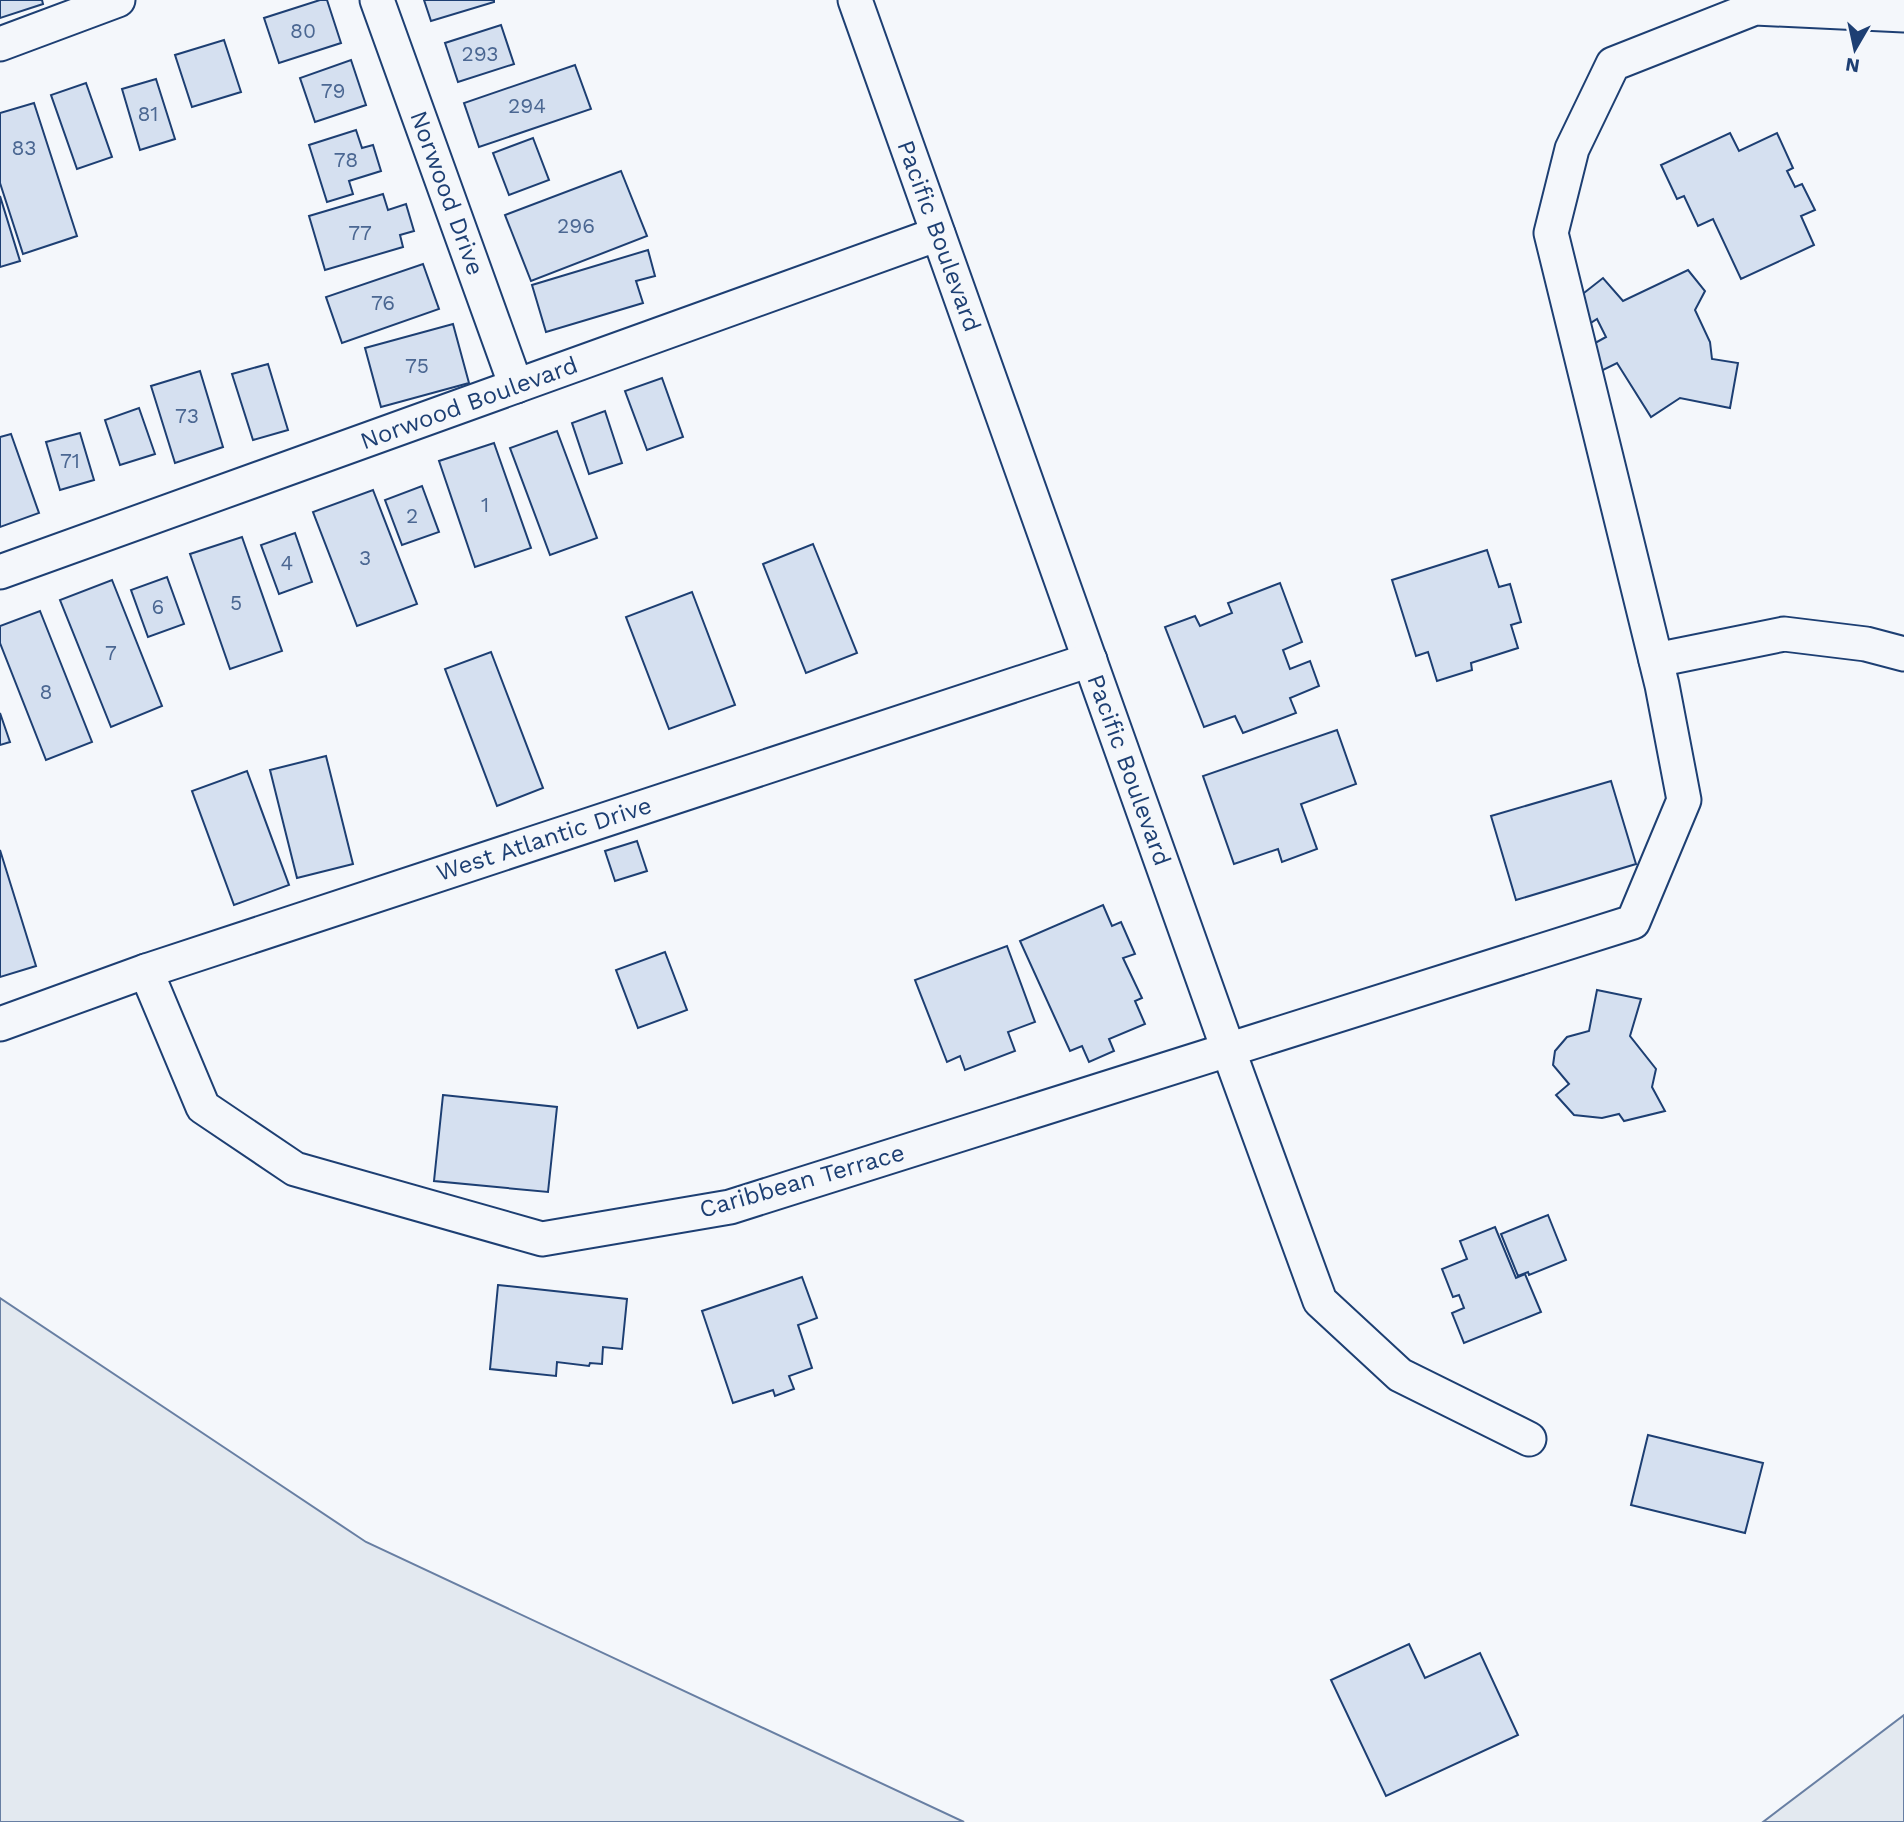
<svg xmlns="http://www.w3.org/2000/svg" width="1904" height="1822" viewBox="0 0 1904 1822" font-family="'Work Sans',sans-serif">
	<rect width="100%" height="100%" fill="#f4f7fb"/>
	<!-- green -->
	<g fill="#e3e9f0" stroke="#687fa3" stroke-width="2">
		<path d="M 0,1298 L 366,1542 L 964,1822 L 0,1822 Z"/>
		<path d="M 1904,1715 L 1904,1822 L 1763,1822 Z"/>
	</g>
	<!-- building -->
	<g fill="#d5e0f0" stroke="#1d3f73" stroke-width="2">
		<path d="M 0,0 L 42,0 L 43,4 L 0,18 Z"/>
		<path d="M 320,0 L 327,0 L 341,43 L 279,63 L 264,18 Z"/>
		<path d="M 424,0 L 494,0 L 494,2 L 431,21 Z"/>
		<path d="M 501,25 L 514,64 L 458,82 L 445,43 Z"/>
		<path d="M 224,40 L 241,92 L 192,107 L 175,55 Z"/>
		<path d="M 351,60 L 366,105 L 315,122 L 300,78 Z"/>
		<path d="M 575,65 L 591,109 L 479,147 L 464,103 Z"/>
		<path d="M 156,79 L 175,139 L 140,150 L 122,89 Z"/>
		<path d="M 86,83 L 112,157 L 77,169 L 51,95 Z"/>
		<path d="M 34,103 L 77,236 L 23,254 L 0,183 L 0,113 Z"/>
		<path d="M 356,130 L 362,148 L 373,145 L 381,171 L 349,181 L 353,194 L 327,202 L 309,145 Z"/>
		<path d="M 1730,133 L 1739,151 L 1777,133 L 1793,168 L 1787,171 L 1795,187 L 1802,184 L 1815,210 L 1801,216 L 1814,245 L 1741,279 L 1713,219 L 1698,226 L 1684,196 L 1677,199 L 1661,165 Z"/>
		<path d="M 533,138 L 549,180 L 509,195 L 493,153 Z"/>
		<path d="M 621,171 L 647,236 L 531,281 L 505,215 Z"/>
		<path d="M 383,194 L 388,210 L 406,204 L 414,231 L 400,235 L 403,247 L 325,270 L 309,216 Z"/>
		<path d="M 0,196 L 20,261 L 0,267 Z"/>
		<path d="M 648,250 L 655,276 L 636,281 L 643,303 L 546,332 L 532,285 Z"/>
		<path d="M 423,264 L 439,309 L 342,343 L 326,297 Z"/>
		<path d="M 1688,270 L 1705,291 L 1695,310 L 1710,342 L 1712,359 L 1738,363 L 1730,408 L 1680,398 L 1651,417 L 1617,363 L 1599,372 L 1586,348 L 1606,337 L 1597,319 L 1589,324 L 1575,300 L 1603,278 L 1623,301 Z"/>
		<path d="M 453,324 L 469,383 L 381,407 L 365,348 Z"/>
		<path d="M 268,364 L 288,430 L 253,440 L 232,374 Z"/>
		<path d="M 200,371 L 223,447 L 175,463 L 151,386 Z"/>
		<path d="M 662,378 L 683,437 L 647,450 L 625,391 Z"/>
		<path d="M 139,408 L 155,454 L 120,465 L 105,420 Z"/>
		<path d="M 605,411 L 622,463 L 589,474 L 572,423 Z"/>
		<path d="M 557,431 L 597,538 L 550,555 L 510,448 Z"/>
		<path d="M 80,433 L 94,480 L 60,490 L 46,442 Z"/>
		<path d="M 11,434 L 39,513 L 0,527 L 0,437 Z"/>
		<path d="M 494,443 L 531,548 L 475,567 L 439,461 Z"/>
		<path d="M 422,486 L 439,532 L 402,545 L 385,500 Z"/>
		<path d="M 373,490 L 417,604 L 357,626 L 313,512 Z"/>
		<path d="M 295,533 L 312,582 L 279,594 L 261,545 Z"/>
		<path d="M 242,537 L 282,651 L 230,669 L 190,554 Z"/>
		<path d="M 813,544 L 857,653 L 806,673 L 763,564 Z"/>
		<path d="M 1487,550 L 1499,587 L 1510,584 L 1521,622 L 1511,625 L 1518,648 L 1471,663 L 1472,670 L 1437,681 L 1428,652 L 1416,656 L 1392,580 Z"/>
		<path d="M 167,577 L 184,624 L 148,637 L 131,590 Z"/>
		<path d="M 112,580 L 162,706 L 111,727 L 60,600 Z"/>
		<path d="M 1280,583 L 1302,642 L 1283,650 L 1290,669 L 1310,661 L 1319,686 L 1290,698 L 1296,713 L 1243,733 L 1235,716 L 1204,727 L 1165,627 L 1195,616 L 1200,626 L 1232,613 L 1228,603 Z"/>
		<path d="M 692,592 L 735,705 L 669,729 L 626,617 Z"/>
		<path d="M 40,611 L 92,742 L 46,760 L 0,643 L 0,626 Z"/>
		<path d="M 491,652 L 543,788 L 497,806 L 445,669 Z"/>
		<path d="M 0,713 L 10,742 L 0,745 Z"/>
		<path d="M 1337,730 L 1356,784 L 1301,804 L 1317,849 L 1282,862 L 1278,849 L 1234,864 L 1203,776 Z"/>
		<path d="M 326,756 L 353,864 L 297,878 L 270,770 Z"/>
		<path d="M 247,771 L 289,885 L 234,905 L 192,791 Z"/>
		<path d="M 1611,781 L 1636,864 L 1516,900 L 1491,816 Z"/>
		<path d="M 637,841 L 647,871 L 615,881 L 605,851 Z"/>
		<path d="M 0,850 L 36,966 L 0,977 Z"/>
		<path d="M 1103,905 L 1112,926 L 1121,922 L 1135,954 L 1123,958 L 1142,998 L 1135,1001 L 1145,1024 L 1109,1039 L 1114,1051 L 1089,1062 L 1082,1046 L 1070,1051 L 1020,941 Z"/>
		<path d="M 1007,946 L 1035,1022 L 1008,1032 L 1015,1051 L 965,1070 L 960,1056 L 947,1062 L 915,980 Z"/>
		<path d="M 665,952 L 687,1010 L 638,1028 L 616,970 Z"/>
		<path d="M 1597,990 L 1641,999 L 1630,1036 L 1656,1069 L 1652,1087 L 1665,1111 L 1624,1121 L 1619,1114 L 1602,1118 L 1574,1115 L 1556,1095 L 1569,1084 L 1553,1065 L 1555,1051 L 1567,1037 L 1589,1031 Z"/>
		<path d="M 443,1095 L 557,1107 L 548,1192 L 434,1181 Z"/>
		<path d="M 1548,1215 L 1566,1260 L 1529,1275 L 1528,1272 L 1518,1276 L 1501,1234 Z"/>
		<path d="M 1495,1227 L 1516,1278 L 1525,1274 L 1541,1312 L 1464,1343 L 1452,1313 L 1464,1308 L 1459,1295 L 1453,1297 L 1442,1269 L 1467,1259 L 1460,1241 Z"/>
		<path d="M 802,1277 L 817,1318 L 798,1325 L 812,1368 L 789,1376 L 794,1389 L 775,1396 L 773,1390 L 733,1403 L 702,1311 Z"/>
		<path d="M 498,1285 L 627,1299 L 622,1349 L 603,1347 L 602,1364 L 590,1363 L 589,1366 L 557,1362 L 556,1376 L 490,1369 Z"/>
		<path d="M 1648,1435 L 1763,1463 L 1745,1533 L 1631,1505 Z"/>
		<path d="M 1409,1644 L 1425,1678 L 1480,1653 L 1518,1735 L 1386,1796 L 1331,1680 Z"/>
	</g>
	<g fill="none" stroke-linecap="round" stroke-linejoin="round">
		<defs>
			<g id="street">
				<path d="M 377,0 L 516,386"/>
				<path d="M 855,0 L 1228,1049 L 1320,1301 L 1400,1375 L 1529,1439"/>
				<path d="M 0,44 L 118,0"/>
				<path d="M 0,572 L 938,234"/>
				<path d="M 1656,660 L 1784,634 L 1866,644 L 1904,654"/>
				<path d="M 146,971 L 203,1107 L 295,1169 L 542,1239 L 730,1207 L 1633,922 L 1684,800 L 1662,685 L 1551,233 L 1572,149 L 1613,64 L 1755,8 L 1904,15"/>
				<path d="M 0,1024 L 146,971 L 1090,660"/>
			</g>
		</defs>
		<!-- street casing -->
		<use href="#street" stroke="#1d3f73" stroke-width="37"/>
		<!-- street -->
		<use href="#street" stroke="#f4f7fb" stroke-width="33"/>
	</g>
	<g text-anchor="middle" stroke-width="5" stroke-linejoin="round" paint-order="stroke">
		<!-- number labels -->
		<g font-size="21" fill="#4b6792">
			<text x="303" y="38">80</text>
			<text x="480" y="61">293</text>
			<text x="333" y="98">79</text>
			<text x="527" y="113">294</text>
			<text x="148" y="121">81</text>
			<text x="24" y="155">83</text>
			<text x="346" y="167">78</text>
			<text x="576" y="233">296</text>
			<text x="360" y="240">77</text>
			<text x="383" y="310">76</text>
			<text x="417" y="373">75</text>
			<text x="187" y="423">73</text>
			<text x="70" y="468">71</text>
			<text x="485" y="512">1</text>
			<text x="412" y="523">2</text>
			<text x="365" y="565">3</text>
			<text x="287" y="570">4</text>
			<text x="236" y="610">5</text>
			<text x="158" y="614">6</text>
			<text x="111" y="660">7</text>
			<text x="46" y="699">8</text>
		</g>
		<!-- street labels -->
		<g font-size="24" fill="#1d3f73" stroke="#f4f7fb">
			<text transform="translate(447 193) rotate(70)" y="8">Norwood Drive</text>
			<text transform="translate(939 236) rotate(70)" y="8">Pacific Boulevard</text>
			<text transform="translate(469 403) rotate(-20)" y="8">Norwood Boulevard</text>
			<text transform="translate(1129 770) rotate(70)" y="8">Pacific Boulevard</text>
			<text transform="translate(544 839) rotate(-18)" y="8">West Atlantic Drive</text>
			<text transform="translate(802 1181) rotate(-16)" y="8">Caribbean Terrace</text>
		</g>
	</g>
	<!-- north arrow -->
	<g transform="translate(1855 49) rotate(189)" stroke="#f4f7fb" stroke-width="5" paint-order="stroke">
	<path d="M0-5L12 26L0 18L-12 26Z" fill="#1d3f73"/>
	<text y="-10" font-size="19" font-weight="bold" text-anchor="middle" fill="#1d3f73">N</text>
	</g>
</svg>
